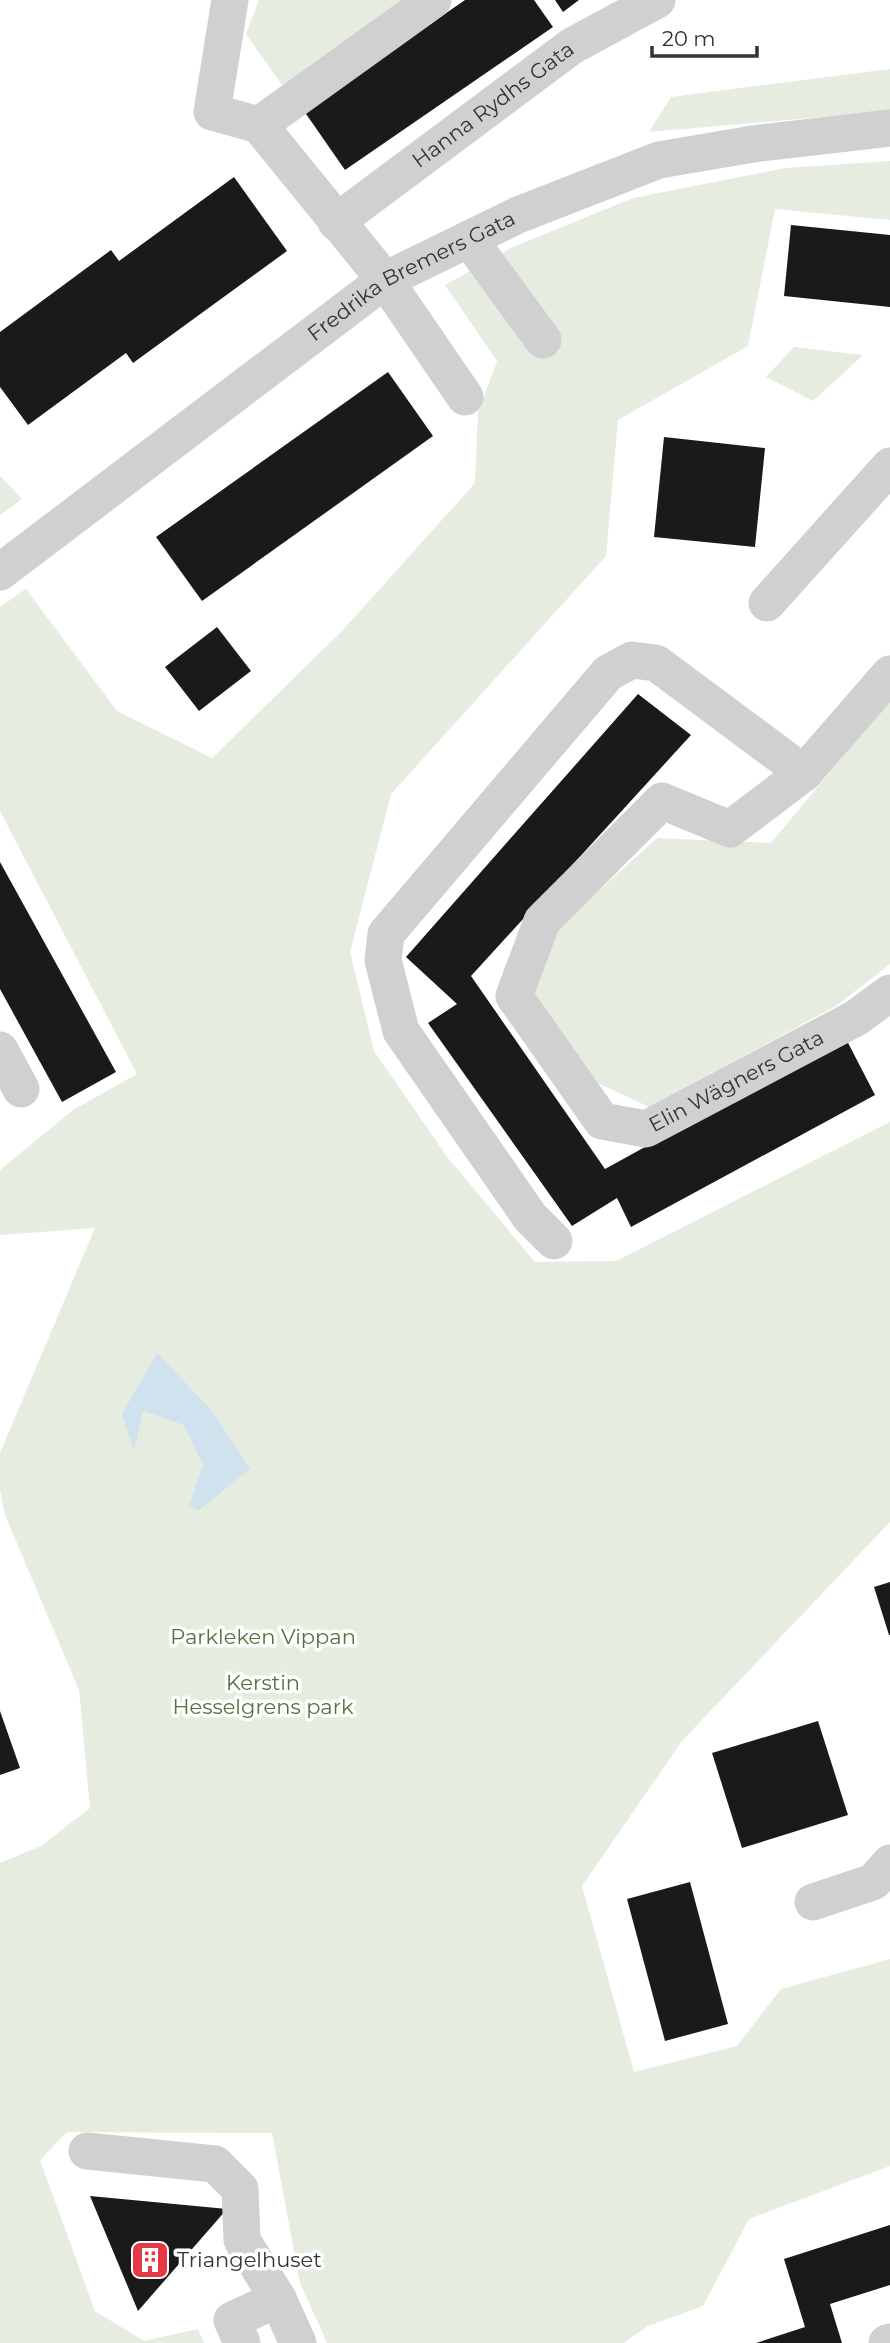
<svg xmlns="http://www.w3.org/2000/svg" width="890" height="2343" viewBox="0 0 890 2343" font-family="Montserrat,sans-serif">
	<rect width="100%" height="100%" fill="#fff"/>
	<!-- green -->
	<g fill="#e6ecdf">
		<path d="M 259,0 L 418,0 L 289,95 L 246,34 Z"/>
		<path d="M 890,69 L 890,111 L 649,132 L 671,97 Z"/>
		<path d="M 890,161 L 890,220 L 775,209 L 748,346 L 618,420 L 606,556 L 391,794 L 350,952 L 374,1051 L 448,1158 L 535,1262 L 616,1261 L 890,1122 L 890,1522 L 682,1741 L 582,1886 L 634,2072 L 737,2046 L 781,1989 L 890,1959 L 890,2166 L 749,2219 L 703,2306 L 648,2326 L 623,2343 L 327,2343 L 300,2283 L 272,2133 L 67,2132 L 40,2160 L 95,2311 L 144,2341 L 198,2329 L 204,2343 L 0,2343 L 0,1863 L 41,1846 L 90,1808 L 79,1690 L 5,1515 L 0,1490 L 0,1453 L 95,1228 L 0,1235 L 0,1170 L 73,1110 L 137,1074 L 0,811 L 0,607 L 26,589 L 117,711 L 212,758 L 342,631 L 475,483 L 478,413 L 497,361 L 445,285 L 513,247 L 633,198 L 786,168 Z"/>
		<path d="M 794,347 L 863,355 L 813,401 L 766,377 Z"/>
		<path d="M 0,476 L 22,499 L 0,515 Z"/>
		<path d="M 890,700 L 890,964 L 836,1006 L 649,1107 L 591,1080 L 531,996 L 553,932 L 657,838 L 771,843 Z"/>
	</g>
	<!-- water -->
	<path fill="#cfe2ee" d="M 157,1353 L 212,1411 L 250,1469 L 198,1511 L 189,1505 L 203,1465 L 184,1425 L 143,1411 L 134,1451 L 122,1414 Z"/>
	<!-- building -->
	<g fill="#1a1a1a">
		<path d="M 465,0 L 534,0 L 553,27 L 345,170 L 304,111 Z"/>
		<path d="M 555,0 L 579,0 L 563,12 Z"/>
		<path d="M 234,177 L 287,251 L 133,363 L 126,353 L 28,425 L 0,387 L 0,332 L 111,250 L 119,261 Z"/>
		<path d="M 791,225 L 890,235 L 890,307 L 784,296 Z"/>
		<path d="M 388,372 L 433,436 L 202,601 L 156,537 Z"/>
		<path d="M 664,437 L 765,448 L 755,547 L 654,537 Z"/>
		<path d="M 217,627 L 251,671 L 199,711 L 165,667 Z"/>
		<path d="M 638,694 L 691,735 L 471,976 L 605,1169 L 845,1037 L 875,1095 L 631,1227 L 617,1198 L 572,1226 L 428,1023 L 457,1004 L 406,957 Z"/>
		<path d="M 0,862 L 116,1072 L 62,1102 L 0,989 Z"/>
		<path d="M 890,1582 L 890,1635 L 889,1635 L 874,1587 Z"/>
		<path d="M 0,1711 L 20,1768 L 0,1775 Z"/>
		<path d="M 818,1721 L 848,1815 L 742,1848 L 712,1753 Z"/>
		<path d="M 690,1882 L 728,2024 L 665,2041 L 627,1899 Z"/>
		<path d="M 90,2196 L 227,2209 L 138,2311 Z"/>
		<path d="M 890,2225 L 890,2285 L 830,2304 L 842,2343 L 756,2343 L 805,2327 L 784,2259 Z"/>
	</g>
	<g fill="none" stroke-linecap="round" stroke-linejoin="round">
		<!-- minor -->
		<g stroke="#d0d0d0" stroke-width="37">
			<path d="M 230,0 L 212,112 L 259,125 L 385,280 L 465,397"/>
			<path d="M 259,125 L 433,0"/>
			<path id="s1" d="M 336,222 L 572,46 L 657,0"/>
			<path d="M 469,239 L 543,340"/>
			<path id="s2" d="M 0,572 L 385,280 L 518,215 L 659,160 L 753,144 L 890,128"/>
			<path d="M 767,603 L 890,466"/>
			<path id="s3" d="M 890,674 L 804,773 L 730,829 L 662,801 L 542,921 L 514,996 L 602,1121 L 646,1129 L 856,1018 L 890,993"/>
			<path d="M 0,1050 L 21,1089"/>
			<path d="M 554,1241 L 530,1217 L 401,1031 L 383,960 L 386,934 L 608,673 L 632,660 L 656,663 L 804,773"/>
			<path d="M 813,1902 L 873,1882 L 890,1863"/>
			<path d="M 87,2151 L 215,2164 L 240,2189 L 242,2240 L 278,2299"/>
			<path d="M 242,2343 L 232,2320 L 278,2299 L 298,2343"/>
			<path d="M 887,2343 L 890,2342"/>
		</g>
	</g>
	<!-- icons -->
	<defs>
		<symbol id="building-square" viewBox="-11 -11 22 22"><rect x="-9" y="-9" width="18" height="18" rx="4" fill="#e63946" stroke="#fff"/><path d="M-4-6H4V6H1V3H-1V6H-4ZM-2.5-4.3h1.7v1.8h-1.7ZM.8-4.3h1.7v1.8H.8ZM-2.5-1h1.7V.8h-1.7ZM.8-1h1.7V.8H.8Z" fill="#fff"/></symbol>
	</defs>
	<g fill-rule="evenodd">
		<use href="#building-square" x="128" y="2238" width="44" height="44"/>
	</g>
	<g text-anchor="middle" stroke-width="7" stroke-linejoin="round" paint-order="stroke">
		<!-- street labels -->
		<g font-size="21" fill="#333" stroke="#fff">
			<text dy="7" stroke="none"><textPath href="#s1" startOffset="196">Hanna Rydhs Gata</textPath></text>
			<text dy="7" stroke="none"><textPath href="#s2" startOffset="508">Fredrika Bremers Gata</textPath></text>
			<text dy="7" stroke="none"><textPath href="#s3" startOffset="847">Elin Wägners Gata</textPath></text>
		</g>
		<!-- park labels -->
		<g font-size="21" fill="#56703f" stroke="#fff">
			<text x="263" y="1644">Parkleken Vippan</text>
			<text x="263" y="1690">Kerstin<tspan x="263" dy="24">Hesselgrens park</tspan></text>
		</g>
		<!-- poi labels -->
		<g font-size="21" fill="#333" stroke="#fff" text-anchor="start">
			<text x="177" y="2267">Triangelhuset</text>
		</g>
	</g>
	<!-- scale -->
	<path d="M652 46v10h105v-10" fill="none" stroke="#333333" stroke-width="3.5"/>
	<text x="662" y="46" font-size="21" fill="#333333" stroke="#ffffff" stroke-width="5" paint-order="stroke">20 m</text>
</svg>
